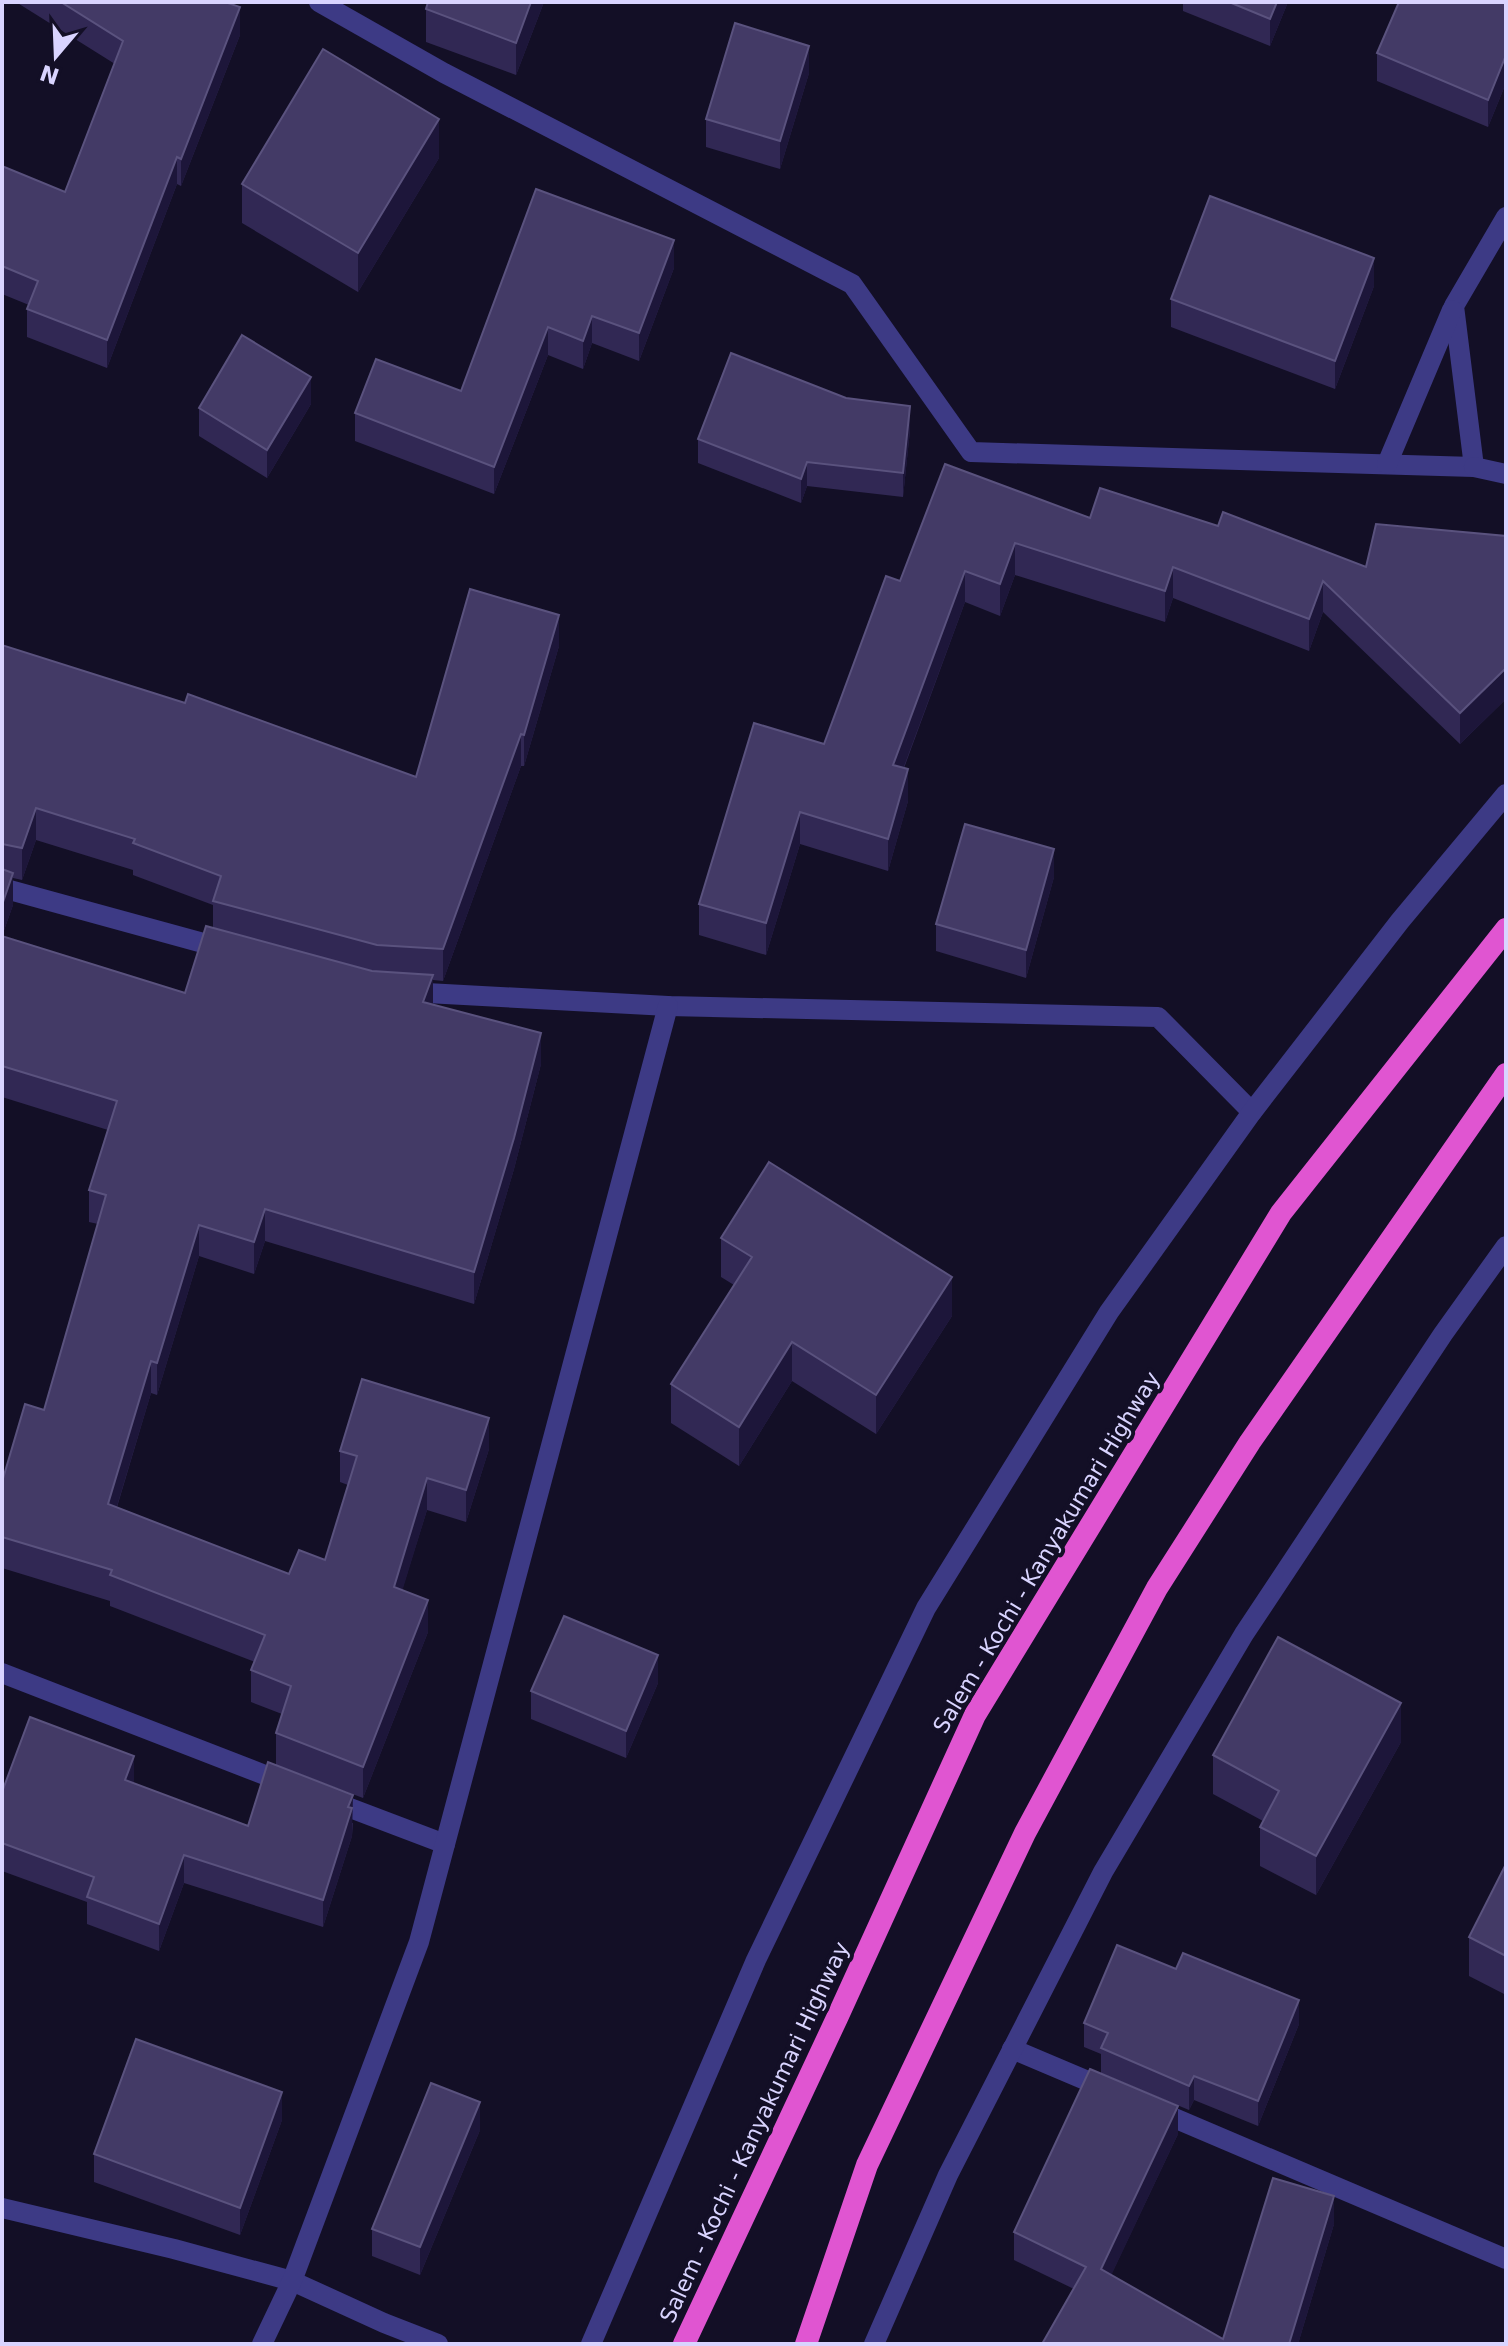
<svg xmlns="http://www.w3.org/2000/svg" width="1508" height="2346" viewBox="0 0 1508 2346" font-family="'DejaVu Sans',sans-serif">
	<rect width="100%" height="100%" fill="#130f26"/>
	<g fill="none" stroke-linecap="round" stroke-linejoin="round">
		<!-- minor -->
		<g stroke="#3d3a85" stroke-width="20">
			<path d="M 319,2 L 444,73 L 852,284 L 971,452 L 1474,467 L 1454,306 L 1506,217"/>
			<path d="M 1387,464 L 1452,310"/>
			<path d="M 1474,467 L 1506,474"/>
			<path d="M 2,888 L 225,949"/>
			<path d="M 408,992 L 668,1006 L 1158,1017 L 1252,1112"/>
			<path d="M 2,1673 L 288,1784"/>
			<path d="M 329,1800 L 445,1844"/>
			<path d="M 1012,2049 L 1109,2090"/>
			<path d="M 1153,2109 L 1506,2259"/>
			<path d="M 2,2208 L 174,2249 L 292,2281 L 384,2323 L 438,2344"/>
			<path d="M 262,2344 L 292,2281 L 419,1942 L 668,1006"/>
		</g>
		<!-- tertiary -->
		<g stroke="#3d3a85" stroke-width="20">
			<path d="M 591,2344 L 756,1960 L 926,1608 L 1109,1312 L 1252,1112 L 1400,921 L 1506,794"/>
			<path d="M 874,2344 L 948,2175 L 1103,1872 L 1244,1634 L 1443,1334 L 1506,1246"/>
		</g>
		<!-- trunk -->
		<g stroke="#e055d1" stroke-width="22">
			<path d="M 684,2344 L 837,2018 L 975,1715 L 1281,1213 L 1506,929"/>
			<path d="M 806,2344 L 867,2165 L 1025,1833 L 1157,1588 L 1250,1442 L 1506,1074"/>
		</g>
	</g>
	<!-- wall -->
	<g fill="#312854" fill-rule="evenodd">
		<path d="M 16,2 L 225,2 L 240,35 L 181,186 L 177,184 L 107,368 L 27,337 L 27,309 L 29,305 L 2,294 L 2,166 L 65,192 L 115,64 Z"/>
		<path d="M 544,2 L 516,75 L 426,42 L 426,9 Z"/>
		<path d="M 1183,2 L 1288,2 L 1270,46 L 1183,11 Z"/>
		<path d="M 1506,2 L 1506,83 L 1488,127 L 1377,81 L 1377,53 Z"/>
		<path d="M 809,73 L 780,169 L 706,147 L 706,119 Z"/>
		<path d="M 439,158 L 358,292 L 242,223 L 242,184 Z"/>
		<path d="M 536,189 L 674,268 L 639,361 L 592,343 L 583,369 L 548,355 L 494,494 L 355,441 L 355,413 L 461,391 Z"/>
		<path d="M 1374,286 L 1335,389 L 1171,327 L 1171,299 Z"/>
		<path d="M 311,404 L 267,478 L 199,436 L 199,408 Z"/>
		<path d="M 910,430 L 903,497 L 807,486 L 801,503 L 698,463 L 698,439 Z"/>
		<path d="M 1090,518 L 1218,526 L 1366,567 L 1506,536 L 1506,699 L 1460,744 L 1323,612 L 1309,651 L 1173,598 L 1165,622 L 1015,575 L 1000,616 L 965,602 L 904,768 L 908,801 L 888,871 L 800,844 L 766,955 L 699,935 L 699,904 L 824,744 L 900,581 Z"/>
		<path d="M 2,645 L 416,777 L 559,646 L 524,766 L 521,766 L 443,981 L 433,980 L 433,1004 L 541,1064 L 514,1169 L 474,1304 L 265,1241 L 254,1274 L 199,1256 L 157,1395 L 151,1393 L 117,1507 L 289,1574 L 325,1560 L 348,1485 L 340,1482 L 340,1451 L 489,1449 L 466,1522 L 427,1510 L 402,1590 L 428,1632 L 363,1798 L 276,1765 L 276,1733 L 282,1714 L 251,1702 L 251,1670 L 255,1662 L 110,1606 L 110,1601 L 2,1568 L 2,1482 L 44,1410 L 98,1224 L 89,1222 L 89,1190 L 108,1130 L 2,1097 ZM 36,840 L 133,870 L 133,875 L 213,905 L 213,928 L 185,993 L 2,936 L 13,905 L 13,878 L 22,880 Z"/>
		<path d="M 1054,877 L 1026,978 L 936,951 L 936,924 Z"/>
		<path d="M 721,1238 L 952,1316 L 876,1434 L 792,1381 L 739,1466 L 671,1423 L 671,1384 L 734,1285 L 721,1277 Z"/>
		<path d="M 658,1683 L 626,1758 L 531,1719 L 531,1691 Z"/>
		<path d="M 1401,1742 L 1316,1895 L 1260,1866 L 1260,1827 L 1263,1821 L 1213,1794 L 1213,1755 Z"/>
		<path d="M 134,1783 L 248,1826 L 353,1823 L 352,1836 L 323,1927 L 184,1883 L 159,1951 L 87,1924 L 87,1902 L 2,1871 L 2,1792 Z"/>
		<path d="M 1506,1864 L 1506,1995 L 1469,1976 L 1469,1937 Z"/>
		<path d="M 1084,2023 L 1299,2024 L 1258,2126 L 1194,2100 L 1189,2110 L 1101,2073 L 1101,2054 L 1084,2047 Z"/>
		<path d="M 282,2120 L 240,2235 L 94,2182 L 94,2154 Z"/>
		<path d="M 480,2130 L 420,2275 L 372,2256 L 372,2229 Z"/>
		<path d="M 1178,2134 L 1111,2275 L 1223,2339 L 1334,2224 L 1298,2344 L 1042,2344 L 1074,2289 L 1014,2260 L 1014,2232 Z"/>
	</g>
	<!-- shaded-wall -->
	<g fill="#1d163a">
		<path d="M 531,2 L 544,2 L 516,75 L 516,43 Z"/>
		<path d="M 1277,2 L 1288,2 L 1270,46 L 1270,19 Z"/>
		<path d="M 240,7 L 240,35 L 181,186 L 181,159 Z"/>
		<path d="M 809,46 L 809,73 L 780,169 L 780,141 Z"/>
		<path d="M 1506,55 L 1506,83 L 1488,127 L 1488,100 Z"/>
		<path d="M 439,119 L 439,158 L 358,292 L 358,253 Z"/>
		<path d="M 177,157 L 177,184 L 107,368 L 107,340 Z"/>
		<path d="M 674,240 L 674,268 L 639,361 L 639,333 Z"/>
		<path d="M 1374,258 L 1374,286 L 1335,389 L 1335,361 Z"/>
		<path d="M 592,316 L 592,343 L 583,369 L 583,341 Z"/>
		<path d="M 548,327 L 548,355 L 494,494 L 494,467 Z"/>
		<path d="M 311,377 L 311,404 L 267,478 L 267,450 Z"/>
		<path d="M 910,406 L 910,430 L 903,497 L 903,473 Z"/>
		<path d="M 807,462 L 807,486 L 801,503 L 801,479 Z"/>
		<path d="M 1015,543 L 1015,575 L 1000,616 L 1000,584 Z"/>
		<path d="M 1173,567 L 1173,598 L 1165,622 L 1165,591 Z"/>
		<path d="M 965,571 L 965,602 L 893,796 L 893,765 Z"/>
		<path d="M 1323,581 L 1323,612 L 1309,651 L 1309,619 Z"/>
		<path d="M 559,615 L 559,646 L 524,766 L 524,735 Z"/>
		<path d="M 1506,668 L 1506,699 L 1460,744 L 1460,713 Z"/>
		<path d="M 521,734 L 521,766 L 443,981 L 443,949 Z"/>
		<path d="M 908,769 L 908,801 L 888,871 L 888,839 Z"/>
		<path d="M 36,808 L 36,840 L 22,880 L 22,848 Z"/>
		<path d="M 800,812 L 800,844 L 766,955 L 766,923 Z"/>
		<path d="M 1054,849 L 1054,877 L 1026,978 L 1026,950 Z"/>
		<path d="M 13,873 L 13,905 L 2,936 L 2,905 Z"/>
		<path d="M 433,975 L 433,1006 L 423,1002 Z"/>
		<path d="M 541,1033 L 541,1064 L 514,1169 L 474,1304 L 474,1272 Z"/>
		<path d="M 265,1209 L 265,1241 L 254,1274 L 254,1242 Z"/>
		<path d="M 199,1225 L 199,1256 L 157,1395 L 157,1363 Z"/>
		<path d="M 952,1277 L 952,1316 L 876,1434 L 876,1395 Z"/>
		<path d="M 792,1342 L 792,1381 L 739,1466 L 739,1427 Z"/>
		<path d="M 151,1361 L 151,1393 L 108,1536 L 108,1504 Z"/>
		<path d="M 489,1418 L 489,1449 L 466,1522 L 466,1490 Z"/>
		<path d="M 427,1478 L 427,1510 L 394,1618 L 394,1587 Z"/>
		<path d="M 428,1600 L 428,1632 L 363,1798 L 363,1767 Z"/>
		<path d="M 658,1655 L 658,1683 L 626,1758 L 626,1731 Z"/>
		<path d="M 1401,1703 L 1401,1742 L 1316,1895 L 1316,1856 Z"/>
		<path d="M 134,1756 L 134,1784 L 125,1780 Z"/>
		<path d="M 353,1795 L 352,1836 L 323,1927 L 323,1900 L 348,1807 Z"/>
		<path d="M 184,1855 L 184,1883 L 159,1951 L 159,1924 Z"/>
		<path d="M 1299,2000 L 1299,2024 L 1258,2126 L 1258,2101 Z"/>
		<path d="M 1194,2076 L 1194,2100 L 1189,2110 L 1189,2086 Z"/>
		<path d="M 282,2092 L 282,2120 L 240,2235 L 240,2208 Z"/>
		<path d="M 480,2102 L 480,2130 L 420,2275 L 420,2247 Z"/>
		<path d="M 1178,2106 L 1178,2134 L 1101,2297 L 1101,2269 Z"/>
		<path d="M 1334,2196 L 1334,2224 L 1298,2344 L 1289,2344 Z"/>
	</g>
	<!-- building -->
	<g fill="#433a66" stroke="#5a527e" stroke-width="2">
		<path d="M 61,2 L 225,2 L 240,7 L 181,159 L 177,157 L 107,340 L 27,309 L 38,281 L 2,266 L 2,166 L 65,192 L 123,41 Z"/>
		<path d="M 428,2 L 531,2 L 516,43 L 426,9 Z"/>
		<path d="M 1229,2 L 1277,2 L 1270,19 Z"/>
		<path d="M 1399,2 L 1506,2 L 1506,55 L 1488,100 L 1377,53 Z"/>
		<path d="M 735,23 L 809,46 L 780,141 L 706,119 Z"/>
		<path d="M 323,49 L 439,119 L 358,253 L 242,184 Z"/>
		<path d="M 536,189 L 674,240 L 639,333 L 592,316 L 583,341 L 548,327 L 494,467 L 355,413 L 376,359 L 461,391 Z"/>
		<path d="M 1210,196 L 1374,258 L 1335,361 L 1171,299 Z"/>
		<path d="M 242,335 L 311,377 L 267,450 L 199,408 Z"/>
		<path d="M 731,353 L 846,398 L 910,406 L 903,473 L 807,462 L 801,479 L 698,439 Z"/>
		<path d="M 945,464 L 1090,518 L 1100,488 L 1218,526 L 1223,512 L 1366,567 L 1376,524 L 1506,536 L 1506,668 L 1460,713 L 1323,581 L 1309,619 L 1173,567 L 1165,591 L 1015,543 L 1000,584 L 965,571 L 893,765 L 908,769 L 888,839 L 800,812 L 766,923 L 699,904 L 754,723 L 824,744 L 886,576 L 900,581 Z"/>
		<path d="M 470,589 L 559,615 L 524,735 L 521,734 L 443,949 L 377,945 L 213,901 L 221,876 L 133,843 L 135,839 L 36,808 L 22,848 L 2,844 L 2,645 L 185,703 L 188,694 L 416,777 Z"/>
		<path d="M 965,824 L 1054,849 L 1026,950 L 936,924 Z"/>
		<path d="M 2,869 L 13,873 L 2,905 Z"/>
		<path d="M 206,926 L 372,971 L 433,975 L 423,1002 L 541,1033 L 514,1138 L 474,1272 L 265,1209 L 254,1242 L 199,1225 L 157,1363 L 151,1361 L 108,1504 L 289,1574 L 299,1550 L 325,1560 L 357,1456 L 340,1451 L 362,1379 L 489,1418 L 466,1490 L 427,1478 L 394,1587 L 428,1600 L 363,1767 L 276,1733 L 291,1686 L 251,1670 L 265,1635 L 110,1575 L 112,1570 L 2,1537 L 2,1482 L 25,1404 L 44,1410 L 106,1195 L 89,1190 L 117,1101 L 2,1066 L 2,936 L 185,993 Z"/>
		<path d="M 769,1162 L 952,1277 L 876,1395 L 792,1342 L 739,1427 L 671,1384 L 752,1257 L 721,1238 Z"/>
		<path d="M 564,1616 L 658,1655 L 626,1731 L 531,1691 Z"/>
		<path d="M 1278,1637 L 1401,1703 L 1316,1856 L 1260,1827 L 1279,1791 L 1213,1755 Z"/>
		<path d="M 30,1717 L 134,1756 L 125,1780 L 248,1826 L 268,1762 L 353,1795 L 348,1807 L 352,1808 L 323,1900 L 184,1855 L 159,1924 L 87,1897 L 94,1877 L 2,1843 L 2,1792 Z"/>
		<path d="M 1506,1864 L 1506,1956 L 1469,1937 Z"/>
		<path d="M 1117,1945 L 1176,1969 L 1183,1953 L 1299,2000 L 1258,2101 L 1194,2076 L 1189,2086 L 1101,2048 L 1108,2033 L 1084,2023 Z"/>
		<path d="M 136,2039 L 282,2092 L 240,2208 L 94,2154 Z"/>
		<path d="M 1090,2069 L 1178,2106 L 1101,2269 L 1223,2339 L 1273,2178 L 1334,2196 L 1289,2344 L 1042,2344 L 1086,2267 L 1014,2232 Z"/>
		<path d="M 431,2083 L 480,2102 L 420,2247 L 372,2229 Z"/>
	</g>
	<g text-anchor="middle" stroke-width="8" stroke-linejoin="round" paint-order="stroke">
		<!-- street labels -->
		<g font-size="22" fill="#d9d4ff" stroke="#130f26">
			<text transform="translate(1046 1552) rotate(-59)" y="8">Salem - Kochi - Kanyakumari Highway</text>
			<text transform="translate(754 2132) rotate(-65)" y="8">Salem - Kochi - Kanyakumari Highway</text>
		</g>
	</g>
	<!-- border -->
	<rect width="1508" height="2346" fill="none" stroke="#d9d4ff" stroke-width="8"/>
	<!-- north arrow -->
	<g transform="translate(56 56) rotate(199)" stroke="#130f26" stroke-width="6" paint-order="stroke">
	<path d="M0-6L14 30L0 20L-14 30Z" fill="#d9d4ff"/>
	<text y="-12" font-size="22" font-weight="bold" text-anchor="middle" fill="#d9d4ff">N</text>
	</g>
</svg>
